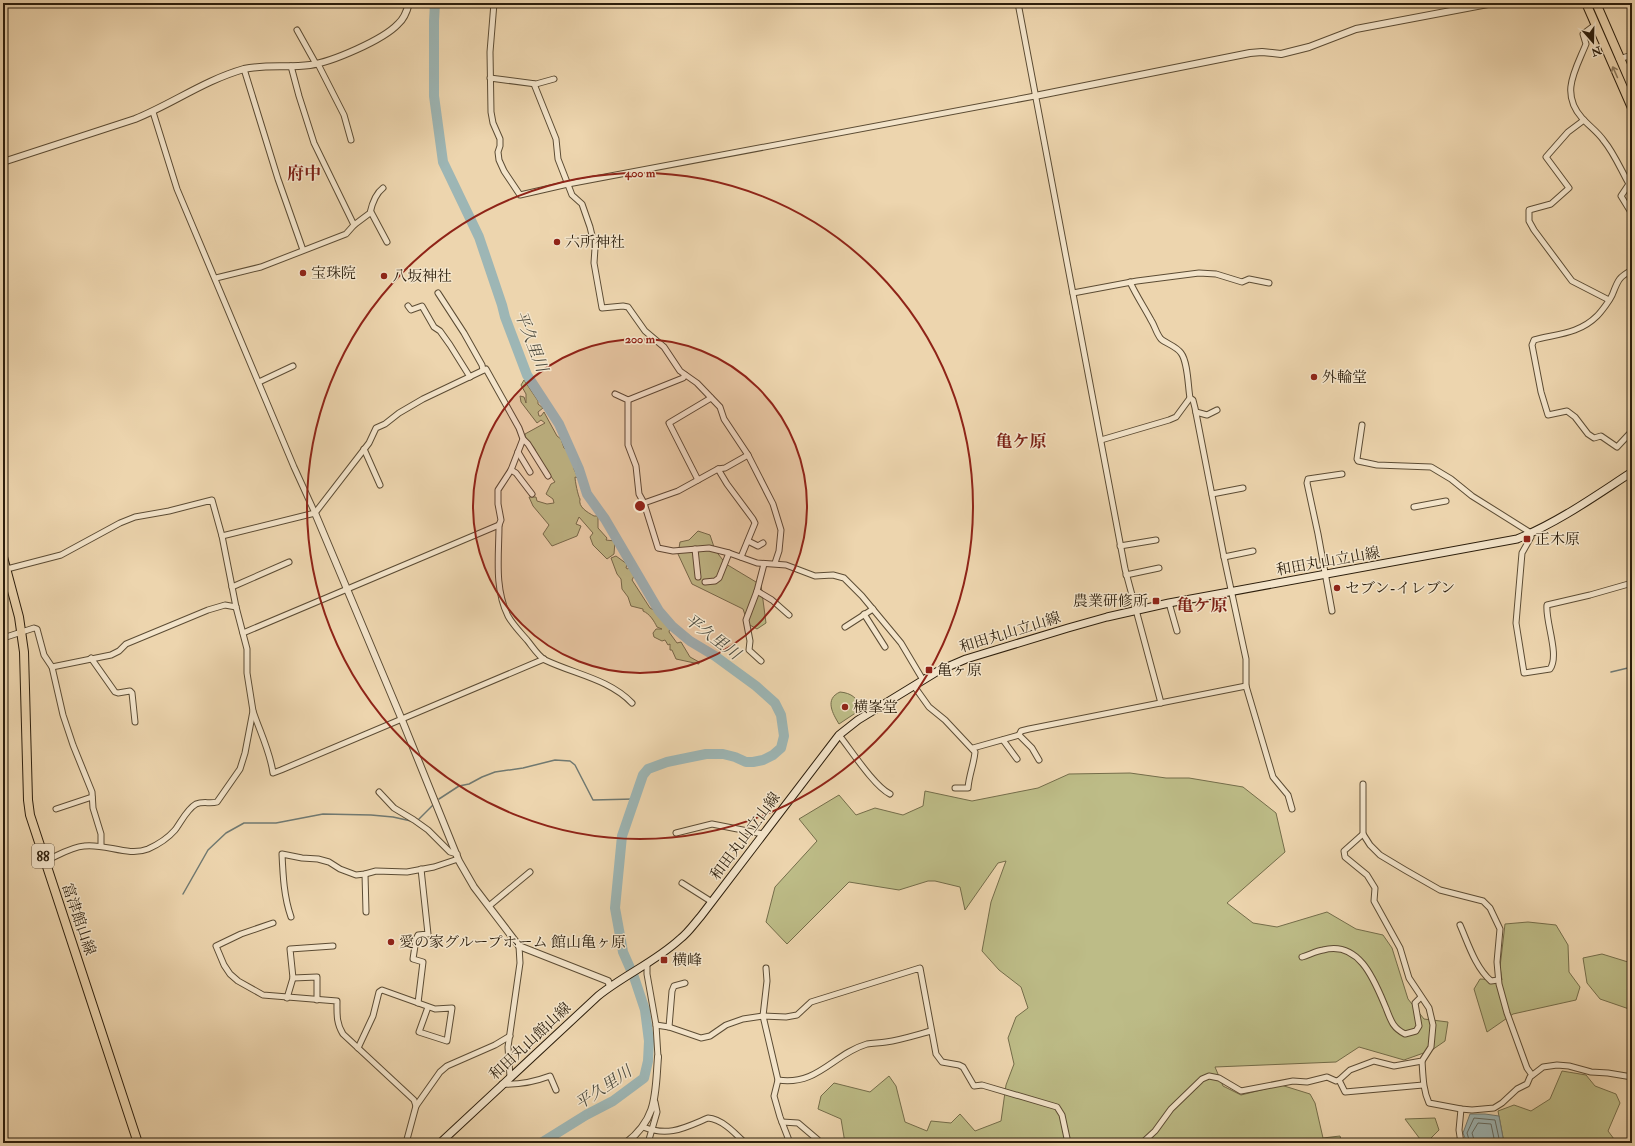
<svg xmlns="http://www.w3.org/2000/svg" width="1635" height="1146" viewBox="0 0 1635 1146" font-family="'IM FELL Double Pica','Noto Serif JP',serif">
	<rect width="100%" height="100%" fill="#edd5ae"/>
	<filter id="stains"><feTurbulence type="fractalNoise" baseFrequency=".005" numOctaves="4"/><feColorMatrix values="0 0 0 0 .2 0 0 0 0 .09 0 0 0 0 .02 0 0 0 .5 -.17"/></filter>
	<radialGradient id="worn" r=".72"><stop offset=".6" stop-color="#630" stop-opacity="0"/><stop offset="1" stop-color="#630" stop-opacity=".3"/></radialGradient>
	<!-- green -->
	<g fill="#bdbc87" stroke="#746d4a">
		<path d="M 524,380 L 538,401 L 538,404 L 543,408 L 538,412 L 539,416 L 541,416 L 544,412 L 545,414 L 557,436 L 561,439 L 564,448 L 573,457 L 574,469 L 578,478 L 575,477 C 575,481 578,496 580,499 C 578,507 587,512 594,516 L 598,516 L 598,528 L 607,538 L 606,540 L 615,541 L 614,554 L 607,559 L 593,545 L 590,537 L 593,533 L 579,517 L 576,524 L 581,526 L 577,536 L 552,546 L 543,534 L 549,525 L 533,506 L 529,497 L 536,497 L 537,501 L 547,504 L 554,503 L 553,499 L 546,494 L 551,484 L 555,482 L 535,453 L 535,449 L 525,437 L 525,434 L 545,423 L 541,420 L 537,423 L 521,402 L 520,396 L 524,397 L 526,403 L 526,394 L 521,385 Z"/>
		<path d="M 698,531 L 710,535 L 715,550 L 726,564 L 761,585 L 766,623 L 757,629 L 748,624 L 743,609 L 692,584 L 678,554 L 680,542 L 689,540 Z"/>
		<path d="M 616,556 L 627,564 L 626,568 L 628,569 L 629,568 L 634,576 L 632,580 L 650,608 L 659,613 L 668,623 L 670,628 L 669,632 L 677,643 L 681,642 L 690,657 L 699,662 L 699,664 L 676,659 L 672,650 L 670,650 L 670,644 L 668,645 L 665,640 L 662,641 L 654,637 L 653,633 L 656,629 L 662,629 L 657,627 C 654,621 650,614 643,611 L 643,609 L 631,606 L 628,597 L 622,589 L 621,579 L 617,574 L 611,558 Z"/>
		<path d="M 840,692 C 851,693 859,698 860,710 L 839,724 C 833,714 824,699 840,692 Z"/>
		<path d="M 1130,773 L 1166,778 L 1189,778 L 1243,787 L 1276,813 L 1285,852 L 1227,903 L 1253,923 L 1277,927 L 1327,912 L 1356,929 L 1383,935 L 1392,948 L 1408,999 L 1424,1019 L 1448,1022 L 1445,1041 L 1432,1050 L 1404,1060 L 1359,1047 L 1336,1062 L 1215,1067 L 1223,1086 L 1241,1095 L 1281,1085 L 1310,1094 L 1315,1103 L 1323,1138 L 1340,1136 L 1342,1143 L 845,1143 L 841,1119 L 818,1109 L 821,1096 L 834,1083 L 870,1092 L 889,1076 L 896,1086 L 905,1122 L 927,1131 L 931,1121 L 951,1123 L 960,1114 L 975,1131 L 1001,1121 L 1006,1085 L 1014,1064 L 1008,1038 L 1016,1017 L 1028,1008 L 1021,987 L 999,970 L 982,951 L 991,902 L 1006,861 L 998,863 L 965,910 L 960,887 L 935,881 L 928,881 L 899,890 L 849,882 L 787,944 L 766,922 L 775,887 L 817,841 L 799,819 L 839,795 L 856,815 L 875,808 L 903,815 L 923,806 L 925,791 L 972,801 L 1038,788 L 1069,774 Z"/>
		<path d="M 1528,922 L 1556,925 L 1568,945 L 1569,972 L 1580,987 L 1576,1000 L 1513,1014 L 1487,1032 L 1474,989 L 1480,979 L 1502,980 L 1500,967 L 1505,924 Z"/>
		<path d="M 1602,954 L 1628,962 L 1632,962 L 1632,1010 L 1600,999 L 1587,983 L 1583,958 Z"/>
		<path d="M 1562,1071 L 1586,1075 L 1595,1086 L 1616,1094 L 1620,1103 L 1608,1131 L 1617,1143 L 1504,1143 L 1498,1111 L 1514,1105 L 1531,1111 L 1550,1099 Z"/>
		<path d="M 1435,1118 L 1439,1130 L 1426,1143 L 1418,1143 L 1420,1139 L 1405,1119 Z"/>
	</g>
	<!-- water -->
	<path fill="#9db6b5" stroke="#707971" d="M 1470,1114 L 1485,1114 L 1499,1116 L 1504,1143 L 1467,1143 L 1463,1133 Z"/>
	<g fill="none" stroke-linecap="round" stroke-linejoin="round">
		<!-- shore -->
		<g stroke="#646a60" stroke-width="1">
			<path d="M 1470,1143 L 1467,1133 L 1474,1118 L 1495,1120 L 1500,1143"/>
			<path d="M 1475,1143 L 1472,1133 L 1478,1123 L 1491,1124 L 1495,1143"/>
		</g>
		<!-- stream -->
		<g stroke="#707971" stroke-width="1.5">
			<path d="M 1611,672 L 1632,667"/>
			<path d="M 439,799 L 459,786 L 469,784 L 482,777 L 495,772 L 523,768 L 555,760 L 570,761 L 575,765 L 593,800 L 634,799"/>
			<path d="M 419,819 L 433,805"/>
			<path d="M 183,894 L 208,850 L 226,833 L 244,823 L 276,823 L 323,814 L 371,815 L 393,817 L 411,821"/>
		</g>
		<!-- river -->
		<path stroke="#9db6b5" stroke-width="10" d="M 435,3 L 434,21 L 434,96 L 443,162 L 479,237 L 502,305 L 505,317 L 527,375 L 559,424 L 579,469 L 587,494 L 605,519 L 659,611 L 672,626 L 690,641 L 715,656 L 756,686 L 775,703 L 781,715 L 784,736 L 781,748 L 773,755 L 763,760 L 753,762 L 746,762 L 735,757 L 723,754 L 706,754 L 667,762 L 648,769 L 643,775 L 622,836 L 615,908 L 623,952 L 634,977 L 645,1010 L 649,1041 L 648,1061 L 644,1078 L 613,1101 L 586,1115 L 541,1143"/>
		<defs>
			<g id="minor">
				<path d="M 494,3 L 490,52 L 491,112 L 493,123 L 500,139 L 500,146 L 498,152 L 499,160 L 504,171 L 520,195 L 568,184 L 1035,96"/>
				<path d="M 1018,3 L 1125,569 L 1161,703"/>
				<path d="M 1595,25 L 1583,34 L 1586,44 C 1575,71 1560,93 1582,118 C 1589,126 1598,132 1604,141 C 1614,153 1621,170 1629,184 L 1621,196 L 1632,214"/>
				<path d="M 297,30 L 316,64"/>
				<path d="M 1619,59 L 1632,55"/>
				<path d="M 318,64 L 344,115 L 351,140"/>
				<path d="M 291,66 L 299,96 L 314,143 L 354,225"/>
				<path d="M 244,69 L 278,179 L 303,250"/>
				<path d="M 490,78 L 536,84 L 554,79"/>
				<path d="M 534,84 L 556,139 L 558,159 L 572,195 L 582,204 L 590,227 L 595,248 L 594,263 L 602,308 L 623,306 L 628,307 L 645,331 L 664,347 L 680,371 L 697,383 L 720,407 L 724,419 L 748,455 L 773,504 L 781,530 L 779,551 L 775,563"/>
				<path d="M 153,112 L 177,189 L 294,467 L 315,513"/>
				<path d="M 1584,120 L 1568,132 L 1546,157 L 1569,188 L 1551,204 L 1529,210 L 1529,221 L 1534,230 L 1572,281 L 1609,300"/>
				<path d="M 371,212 L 387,242"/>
				<path d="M 1632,270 C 1619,277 1618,280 1613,293 C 1611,299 1601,312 1597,316 C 1579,334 1556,334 1534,340 L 1532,345 L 1541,392 L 1548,415 L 1567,411 L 1575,417 L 1588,434 L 1594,438 L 1601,436 L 1617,447 L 1632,431"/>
				<path d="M 216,278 L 261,267 L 346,234 L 354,225 L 370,213 C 372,204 375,194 383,188"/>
				<path d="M 1130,282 C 1136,295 1144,307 1151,320 C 1155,326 1156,333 1161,339 C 1167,344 1176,346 1181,353 C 1188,362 1188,387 1190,398 L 1193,400 L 1195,408 L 1224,557 L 1246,659 L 1246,686 L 1270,767 L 1273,777 L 1288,795 L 1292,809"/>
				<path d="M 438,293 L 464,333 L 482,365 L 483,370"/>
				<path d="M 1073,293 L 1137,281 L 1199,273 L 1216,274 L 1242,282 L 1249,279 L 1269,283"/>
				<path d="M 408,306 L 411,310 L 422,306 L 434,327 L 440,331 L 450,345 L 470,377"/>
				<path d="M 259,382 L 293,366"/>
				<path d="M 615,394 L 628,400 L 628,445 L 636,466 L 639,494 L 644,503 L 658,548 L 673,551 L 709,548 L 729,553 L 757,563 L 786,565 L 815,576 L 833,575 L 844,578 L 862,596 L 901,643 L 923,680"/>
				<path d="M 628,400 L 683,378 L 685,375"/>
				<path d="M 1196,412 L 1207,415 L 1217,410"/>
				<path d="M 1362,425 L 1357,459 L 1358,461 L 1377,465 L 1431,467 L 1451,479 L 1472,496 L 1531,533 L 1531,537 L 1522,553 L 1516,623 L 1524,673 L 1550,669 C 1560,655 1545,621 1547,605 L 1590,595 L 1632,583"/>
				<path d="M 523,439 L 528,444 L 548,476"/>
				<path d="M 1101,440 L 1169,420 L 1176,417 L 1190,398"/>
				<path d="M 364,449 L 380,485"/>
				<path d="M 518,452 L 530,472"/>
				<path d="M 718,469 L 727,484 L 753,519 L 755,523 L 741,557"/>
				<path d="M 511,470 L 516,473 L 532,494"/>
				<path d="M 698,480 L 669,423 L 711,398"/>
				<path d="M 1212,494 L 1243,488"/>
				<path d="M 644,503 L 678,491 L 718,469 L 725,468 L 748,455"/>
				<path d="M 1414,507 L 1446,501"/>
				<path d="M 222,536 L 315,513 L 369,443 L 376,428 L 385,424 L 399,413 L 423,399 L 486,369 L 519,428 L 523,439 L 511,470 L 498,490 L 498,504 L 501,520 L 499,525 C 499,555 494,588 508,616 C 513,625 520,632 527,640 C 532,646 538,656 545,660 C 574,674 609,679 632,703"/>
				<path d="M 748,541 L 758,546 L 763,543"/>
				<path d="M 1120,546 L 1156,540"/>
				<path d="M 695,549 L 698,577"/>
				<path d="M 1224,557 L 1253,551"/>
				<path d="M 7,569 L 61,555 L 120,523 L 135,517 L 169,511 L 212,500 L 222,536 L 236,607 L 247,649 L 247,673 L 253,711 L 245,753 L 240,769 L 217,802 C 210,804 203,801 196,804 C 187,809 181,822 175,830 C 168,838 157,845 148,849 C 128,857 105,843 84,846 C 71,847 57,856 45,861"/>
				<path d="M 1126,575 L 1159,568"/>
				<path d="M 705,582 L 715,581 L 719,578 L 729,553"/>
				<path d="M 232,587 L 289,562"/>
				<path d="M 757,591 L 772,600 L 789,615"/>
				<path d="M 1169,603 L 1177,631"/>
				<path d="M 1332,611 L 1318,534 L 1307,483 L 1308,479 L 1342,474"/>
				<path d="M 864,614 L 885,647"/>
				<path d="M 845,627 L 873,609"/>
				<path d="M 243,633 L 499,525"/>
				<path d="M 3,638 L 34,628 L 37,629 L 44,655 L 52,667 L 63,715 L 73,745 L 92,792 L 93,808 L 101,834 L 101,846"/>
				<path d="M 91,658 L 115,692 L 118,693 L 130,691 L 132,693 L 135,722"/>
				<path d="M 761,661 L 749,650 L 750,641 L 746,620 L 757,591 L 764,564"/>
				<path d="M 52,667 L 111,655 L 119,651 L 126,644 L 208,610 L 225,605 L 236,607"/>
				<path d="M 914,686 L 929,707 L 945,720 L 975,752 C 974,764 969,775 968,788 L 955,788"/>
				<path d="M 253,711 C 260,732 270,751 273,773 L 281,770 L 544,659"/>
				<path d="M 839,735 C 851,750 874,786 890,794"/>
				<path d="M 1019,735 L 1032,748 L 1039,760"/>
				<path d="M 1003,740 L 1017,759"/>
				<path d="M 973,748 L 1019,735 L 1021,731 L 1029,729 L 1246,686"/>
				<path d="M 379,792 L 394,808 L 414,820 L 428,830 L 450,852 L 457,854"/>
				<path d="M 56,809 L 92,797"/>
				<path d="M 676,833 L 712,824 L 763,834"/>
				<path d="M 1363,834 L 1370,845 L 1380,855 L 1405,870 L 1440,890 L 1483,901 L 1490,908 L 1500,929 L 1497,962 L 1499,984 L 1507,1013 L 1527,1068 L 1532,1075"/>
				<path d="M 365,874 L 366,912"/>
				<path d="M 682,883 L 712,902"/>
				<path d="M 489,906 L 530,872"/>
				<path d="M 291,917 C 284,897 283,876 282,854 L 302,858 L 318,859 L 329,862 L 340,869 L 356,875 L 365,874 L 376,871 L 407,872 L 434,867 L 458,859"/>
				<path d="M 273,923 L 241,934 L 216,946 L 224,965 L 230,974 L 238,981 L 263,995 L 337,1001 C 337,1013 336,1023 343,1034 L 414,1100 L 416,1106 L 406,1143"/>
				<path d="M 1460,925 C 1468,943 1475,967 1491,981 L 1498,980"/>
				<path d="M 1302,957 C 1309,955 1316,951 1323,950 C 1360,940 1375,982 1386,1008 C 1391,1021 1393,1028 1405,1034 L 1416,1031 L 1419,1026 L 1415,1003 L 1421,997"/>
				<path d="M 647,963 L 647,974 L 656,1025 L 658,1057"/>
				<path d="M 766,968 L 767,981 L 763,1016 L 778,1080 L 774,1096 L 780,1117 L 790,1143"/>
				<path d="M 293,978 L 317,977 L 317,1000"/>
				<path d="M 287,998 L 293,978 L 290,949 L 333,946"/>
				<path d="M 418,1003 L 423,962 L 413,959 L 416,939 L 418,935 L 428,934 L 421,869"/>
				<path d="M 656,1025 L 669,1027 L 701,1038 L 710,1036 L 726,1025 L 743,1019 L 763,1016 L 786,1017 L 797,1015 L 811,1002 L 920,968 L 936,1054 L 942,1062 L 959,1065 L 963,1067 L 974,1086 L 982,1085 L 1057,1107 L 1062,1115 L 1068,1143"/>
				<path d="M 669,1027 L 672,991 L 674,986 L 685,983"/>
				<path d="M 358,1048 L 373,1016 L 379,992 L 382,990 L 435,1009 L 452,1008 L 447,1041 L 419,1032 L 428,1007"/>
				<path d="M 1422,1061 C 1423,1076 1423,1090 1429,1103 L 1461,1109 L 1472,1110 L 1494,1108 L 1502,1103 L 1517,1089 L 1527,1084 L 1530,1077 L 1543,1067 L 1557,1065 L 1569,1066 L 1591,1072 L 1608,1073 L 1632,1077"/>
				<path d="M 510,1077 L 508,1047 L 520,963 L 519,946"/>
				<path d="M 778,1080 C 818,1086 833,1054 867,1044 C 873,1043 880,1043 886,1042 C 901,1040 916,1035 931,1031"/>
				<path d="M 1339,1080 L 1345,1092 L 1423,1085"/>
				<path d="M 502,1084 C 519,1085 534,1082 550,1076 L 556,1090"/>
				<path d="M 416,1106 L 440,1072 L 447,1066 L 495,1045 L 510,1036"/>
				<path d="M 1461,1109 L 1459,1130 L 1461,1143"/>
				<path d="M 782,1122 L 798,1123 L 818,1140"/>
				<path d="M 643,1127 C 669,1137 684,1128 708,1118 C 722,1119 735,1133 745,1143"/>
				<path d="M 648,1143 L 657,1112 L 655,1102"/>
				<path d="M 1142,1143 L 1155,1131 L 1171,1109 L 1202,1079 L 1209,1076 L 1219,1078 L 1241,1091 L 1293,1081 L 1307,1082 L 1327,1077 L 1336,1081 L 1339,1080 L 1350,1070 L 1374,1061 L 1394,1066 L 1422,1061 L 1431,1047 L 1433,1025 L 1429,1008 L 1409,978 L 1400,948 L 1374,901 L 1375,888 L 1367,875 L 1345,857 L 1344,851 L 1363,834 L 1363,784"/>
			</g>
			<g id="tertiary">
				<path d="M 1035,96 L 1250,53 L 1262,52 L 1281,54 L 1309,47 L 1356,29 L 1493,3"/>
				<path d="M 3,162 L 135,119 C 172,104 205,80 244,69 C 266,64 288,68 310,65 C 332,62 383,40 398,24 C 404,19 407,11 409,3"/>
				<path d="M 315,513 L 402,720 L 459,861 L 474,887 L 519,946 L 608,981 L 610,986"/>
				<path d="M 626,1143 C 658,1118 655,1094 658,1057"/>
			</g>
			<path id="secondary" d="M 440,1143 L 598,996 C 624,975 655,962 680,939 C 688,933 694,924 701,916 L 839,735 L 858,720 L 938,671 L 966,659 L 1068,628 L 1107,617 L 1169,603 L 1517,539 C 1559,522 1595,496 1632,472"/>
			<path id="primary" d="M 3,557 L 19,617 L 24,652 L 28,800 L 30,815 L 138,1143"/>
			<g id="trunk">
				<path d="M 1586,3 L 1632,108"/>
				<path d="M 1596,3 L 1632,86"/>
			</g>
		</defs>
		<!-- minor casing -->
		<use href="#minor" stroke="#5c4c34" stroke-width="7"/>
		<!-- tertiary casing -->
		<use href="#tertiary" stroke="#5c4c34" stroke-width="8"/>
		<!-- secondary casing -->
		<use href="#secondary" stroke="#2c1e0c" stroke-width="9"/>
		<!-- primary casing -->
		<use href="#primary" stroke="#2c1e0c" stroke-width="10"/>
		<!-- trunk casing -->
		<use href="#trunk" stroke="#2c1e0c" stroke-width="10"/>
		<!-- minor -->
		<use href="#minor" stroke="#f3e4ca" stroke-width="5"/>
		<!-- tertiary -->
		<use href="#tertiary" stroke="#f3e4ca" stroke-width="6"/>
		<!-- secondary -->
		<use href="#secondary" stroke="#f3e4ca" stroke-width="7"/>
		<!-- primary -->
		<use href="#primary" stroke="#edd5ae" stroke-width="8"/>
		<!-- trunk -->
		<use href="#trunk" stroke="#edd5ae" stroke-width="8"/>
	</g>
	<!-- one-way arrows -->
	<defs><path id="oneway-shaft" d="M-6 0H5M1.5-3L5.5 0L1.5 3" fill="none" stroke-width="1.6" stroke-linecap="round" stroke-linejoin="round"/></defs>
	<use stroke="#8c7a5d" href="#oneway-shaft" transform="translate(1615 72) rotate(-114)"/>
	<!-- distance rings -->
	<circle cx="640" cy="506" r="167" fill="#8f2418" fill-opacity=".12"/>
	<g fill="none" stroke="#8f2418" stroke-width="2">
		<circle cx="640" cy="506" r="167"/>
		<circle cx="640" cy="506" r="333"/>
	</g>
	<!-- markers -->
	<g fill="#8f2418" stroke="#f3e4ca" stroke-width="1.5">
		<circle cx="557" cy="242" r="4"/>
		<circle cx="303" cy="273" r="4"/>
		<circle cx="384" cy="276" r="4"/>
		<circle cx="1314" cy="377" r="4"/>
		<rect x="1523" y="535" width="8" height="8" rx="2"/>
		<circle cx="1337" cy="588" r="4"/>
		<rect x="1152" y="597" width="8" height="8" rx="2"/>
		<rect x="925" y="666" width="8" height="8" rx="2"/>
		<circle cx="845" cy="707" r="4"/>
		<circle cx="391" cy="942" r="4"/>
		<rect x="660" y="956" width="8" height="8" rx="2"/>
	</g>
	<g text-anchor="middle" stroke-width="3" stroke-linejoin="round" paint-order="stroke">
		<!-- shield labels -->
		<rect fill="#f3e4ca" stroke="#685945" stroke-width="1" x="32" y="844" width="22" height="24" rx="3"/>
		<g font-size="14" font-weight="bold" fill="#2c1e0c">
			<text x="43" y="861">88</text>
		</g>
		<!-- poi labels -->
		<g font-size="15" fill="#2c1e0c" stroke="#f3e4ca" text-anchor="start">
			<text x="565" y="247">六所神社</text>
			<text x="311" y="278">宝珠院</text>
			<text x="392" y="281">八坂神社</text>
			<text x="1322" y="382">外輪堂</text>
			<text x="1535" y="544">正木原</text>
			<text x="1345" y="593">セブン-イレブン</text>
			<text x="1148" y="606" text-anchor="end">農業研修所</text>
			<text x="937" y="675">亀ヶ原</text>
			<text x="853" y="712">横峯堂</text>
			<text x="399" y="947">愛の家グループホーム 館山亀ヶ原</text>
			<text x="672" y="965">横峰</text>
		</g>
		<!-- street labels -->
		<g font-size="15" fill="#2c1e0c" stroke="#f3e4ca">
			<text transform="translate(1328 561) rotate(-10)" y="5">和田丸山立山線</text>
			<text transform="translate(1010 632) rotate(-17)" y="5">和田丸山立山線</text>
			<text transform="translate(745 836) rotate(-53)" y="5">和田丸山立山線</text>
			<text transform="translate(79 919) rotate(71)" y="5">富津館山線</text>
			<text transform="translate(530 1041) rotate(-43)" y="5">和田丸山館山線</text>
		</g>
		<!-- water labels -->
		<g font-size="16" font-style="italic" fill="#4e4c3f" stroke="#f3e4ca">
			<text transform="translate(532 341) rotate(69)" y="6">平久里川</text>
			<text transform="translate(713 636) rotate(37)" y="6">平久里川</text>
			<text transform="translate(603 1087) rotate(-34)" y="6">平久里川</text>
		</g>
		<!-- quarter labels -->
		<g font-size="17" font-weight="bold" fill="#7a1f14" stroke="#f3e4ca">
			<text x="304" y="179">府中</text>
			<text x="1021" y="447">亀ケ原</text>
			<text x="1202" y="611">亀ケ原</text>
		</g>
	</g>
	<circle cx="640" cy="506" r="6" fill="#8f2418" stroke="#f3e4ca" stroke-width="2"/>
	<g font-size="12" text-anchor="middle" font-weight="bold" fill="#8f2418" stroke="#f3e4ca" stroke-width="3" stroke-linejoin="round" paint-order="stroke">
		<text x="640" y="177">400 m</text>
		<text x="640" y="343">200 m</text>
	</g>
	<!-- margin -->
	<rect width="1635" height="1146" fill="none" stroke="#edd5ae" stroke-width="16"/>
	<rect x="4" y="4" width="1627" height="1138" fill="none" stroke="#2c1e0c" stroke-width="2"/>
	<rect x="8" y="8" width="1619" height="1130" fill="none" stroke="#2c1e0c"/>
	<!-- north arrow -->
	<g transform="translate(1593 42) rotate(160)" stroke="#f3e4ca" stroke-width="3" paint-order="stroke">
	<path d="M0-3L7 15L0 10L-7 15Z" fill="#2c1e0c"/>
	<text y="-6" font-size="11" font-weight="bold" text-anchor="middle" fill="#2c1e0c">N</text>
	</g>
	<rect width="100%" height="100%" filter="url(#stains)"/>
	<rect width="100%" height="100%" fill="url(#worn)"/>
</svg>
